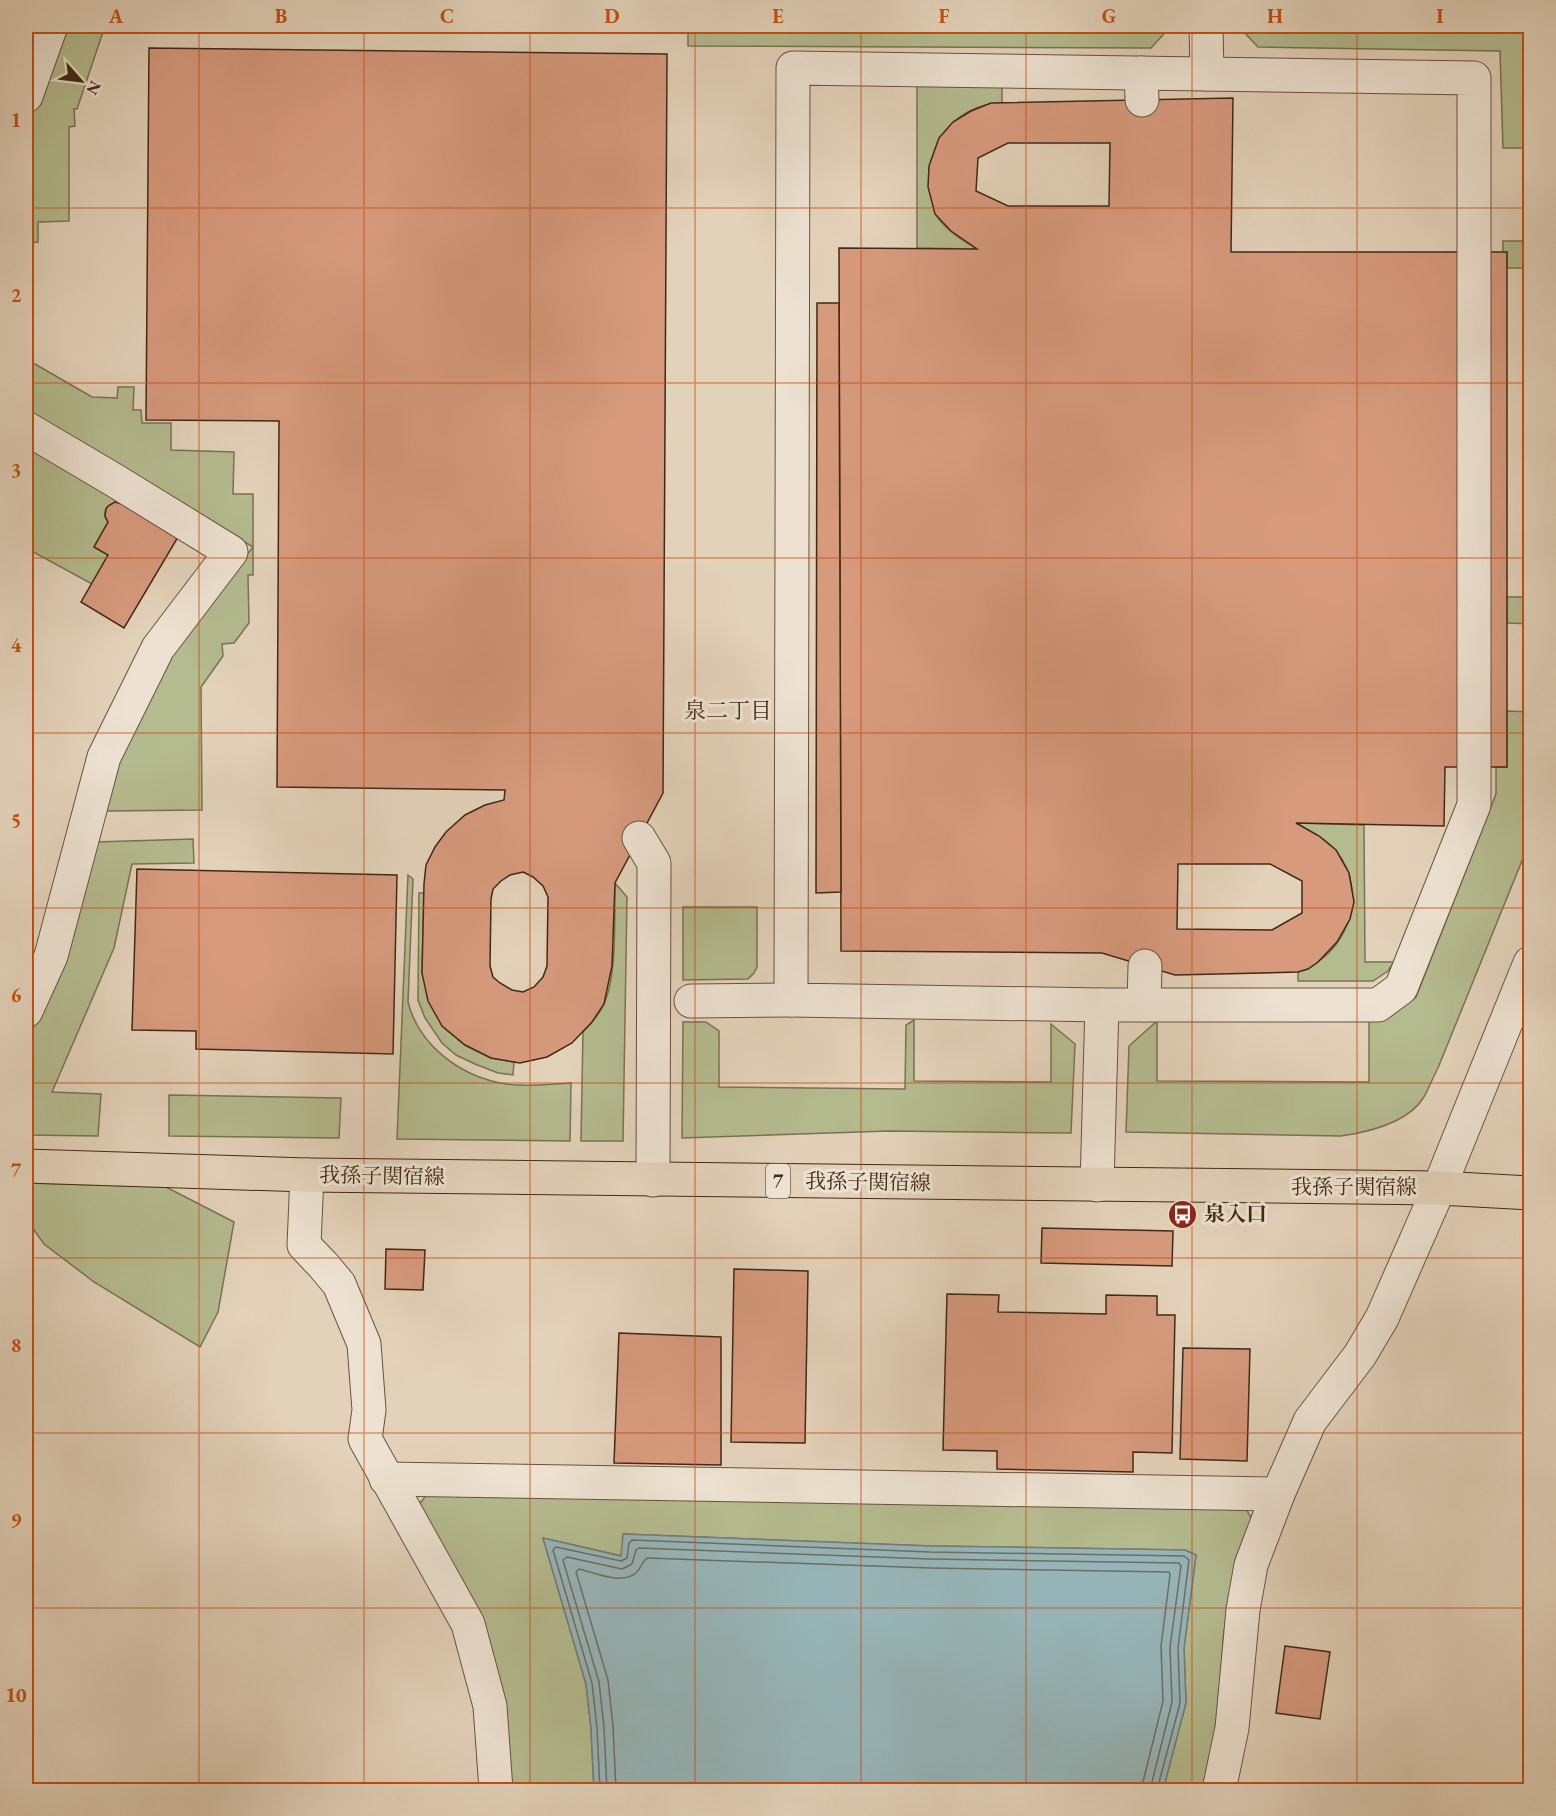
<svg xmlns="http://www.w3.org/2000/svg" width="1556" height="1816" viewBox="0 0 1556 1816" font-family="'EB Garamond','Noto Serif JP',serif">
	<rect width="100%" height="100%" fill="#e3d2ba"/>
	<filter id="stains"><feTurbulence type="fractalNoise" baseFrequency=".00333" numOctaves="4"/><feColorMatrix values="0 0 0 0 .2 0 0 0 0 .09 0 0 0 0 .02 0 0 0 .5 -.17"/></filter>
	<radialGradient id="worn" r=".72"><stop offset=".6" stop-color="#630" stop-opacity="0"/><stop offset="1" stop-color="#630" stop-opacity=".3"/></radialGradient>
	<!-- green -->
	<g fill="#b4bb8f" stroke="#7a7252" stroke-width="1.5">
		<path d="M 63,26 L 105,26 L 77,109 L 74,109 L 75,126 L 69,127 L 69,221 L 38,222 L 38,242 L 28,243 L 26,260 L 26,131 Z"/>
		<path d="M 688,26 L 1171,26 L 1151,48 L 688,46 Z"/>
		<path d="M 1238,26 L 1530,26 L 1530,148 L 1503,148 L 1500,51 L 1258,47 Z"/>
		<path d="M 917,83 L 1002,84 L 1002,103 C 951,104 920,152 932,200 C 933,204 933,209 935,213 C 942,228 963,241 977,249 L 917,248 Z"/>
		<path d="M 1503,241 L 1530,241 L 1530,268 L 1507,268 L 1507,252 L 1503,252 Z"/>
		<path d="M 26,364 L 35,364 L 92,397 L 117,398 L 118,387 L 134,387 L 133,410 L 141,410 L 142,423 L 171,423 L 171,450 L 234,452 L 233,494 L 253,494 L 253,575 L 248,575 L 249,623 L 234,643 L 222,644 L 223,656 L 201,687 L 202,810 L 103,811 L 115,760 L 174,649 L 253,547 L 26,410 Z"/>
		<path d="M 26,444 L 121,503 C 108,501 100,512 108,522 L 94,547 L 108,555 L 92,584 L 26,548 Z"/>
		<path d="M 1507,597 L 1530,597 L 1530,841 L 1438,1068 C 1433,1077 1429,1088 1424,1097 C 1408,1123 1369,1132 1341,1136 L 1126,1132 L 1129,1046 L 1157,1021 L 1157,1081 L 1369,1082 L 1369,1020 L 1383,1020 L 1416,997 L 1496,794 L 1496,767 L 1507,767 L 1507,711 L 1529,712 L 1530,624 L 1507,623 Z"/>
		<path d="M 1296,823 L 1364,825 L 1365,962 L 1394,962 L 1388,971 L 1373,981 L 1298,981 L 1298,972 C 1347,955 1370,895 1337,852 C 1327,839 1310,831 1296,823 Z"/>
		<path d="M 193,839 L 194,863 L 132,864 L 114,948 L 52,1092 L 101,1094 L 98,1136 L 27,1135 L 26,1133 L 26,1044 L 61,963 L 95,842 Z"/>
		<path d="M 408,875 L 413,879 L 408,1002 C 419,1046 461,1077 506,1084 C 527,1087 550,1084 571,1083 L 570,1141 L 397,1139 Z"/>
		<path d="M 615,883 L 627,897 L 623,1141 L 581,1141 L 583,1032 C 591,1024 598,1016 603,1006 C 618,976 614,917 615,883 Z"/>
		<path d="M 419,893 L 424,893 L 422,973 L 442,1026 L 465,1045 L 491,1058 L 514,1062 L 513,1075 L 498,1073 L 475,1064 L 456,1055 L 442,1043 L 425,1018 L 418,1000 Z"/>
		<path d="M 683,907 L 757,907 L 757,967 L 754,973 L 748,979 L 683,980 Z"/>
		<path d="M 914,1020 L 914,1081 L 1051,1082 L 1051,1024 L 1075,1044 L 1071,1133 L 889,1131 L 682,1138 L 683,1022 L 706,1022 L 719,1031 L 719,1087 L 905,1089 L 906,1025 Z"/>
		<path d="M 169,1095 L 341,1098 L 339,1138 L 169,1136 Z"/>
		<path d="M 26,1183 L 166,1187 L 234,1222 L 218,1312 L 200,1347 L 94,1282 L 44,1244 L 26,1219 Z"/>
		<path d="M 428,1493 L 1245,1508 L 1253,1520 L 1236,1576 L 1224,1631 L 1217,1724 L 1209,1790 L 1163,1790 L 1186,1703 L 1184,1648 L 1196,1555 L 1185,1550 L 931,1546 L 624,1534 L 622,1556 L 543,1538 L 586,1684 L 591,1728 L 594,1790 L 507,1790 L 417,1507 Z"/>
	</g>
	<!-- water -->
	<path fill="#97b5b8" stroke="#757d77" stroke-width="1.5" d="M 623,1534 L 931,1546 L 1185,1550 L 1196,1555 L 1184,1648 L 1186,1703 L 1163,1790 L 594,1790 L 591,1728 L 586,1684 L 543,1538 L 621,1556 Z"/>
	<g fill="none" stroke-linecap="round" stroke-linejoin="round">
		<!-- shore -->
		<g stroke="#6c6e66" stroke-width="1.5">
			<path d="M 600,1790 L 597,1728 L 592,1683 L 553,1550 L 556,1547 L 621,1561 L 627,1558 L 629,1543 L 632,1540 L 930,1552 L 1184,1556 L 1189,1560 L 1178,1648 L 1180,1703 L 1157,1790"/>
			<path d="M 607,1790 L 604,1727 L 599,1682 L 563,1560 L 567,1557 L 622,1569 L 632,1564 L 636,1550 L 639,1548 L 930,1559 L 1179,1563 L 1181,1566 L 1170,1647 L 1172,1702 L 1150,1790"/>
			<path d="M 616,1790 L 613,1726 L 608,1680 L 576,1572 L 579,1569 C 596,1573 621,1585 636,1573 C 641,1568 642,1562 647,1558 L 930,1568 L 1169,1572 L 1170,1575 L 1161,1646 L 1163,1701 L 1141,1790"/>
		</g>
	</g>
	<!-- building -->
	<g fill="#d79a7d" stroke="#412815" stroke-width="1.5" fill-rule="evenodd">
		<path d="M 149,48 L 667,54 L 663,793 L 615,883 L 612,966 L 604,1004 L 592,1022 L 572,1043 L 547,1057 L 520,1063 L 491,1058 L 465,1045 L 442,1026 L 428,1001 L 422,973 L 424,884 L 426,865 L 435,847 L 446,832 L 465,815 L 485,805 L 504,800 L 505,790 L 277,787 L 279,421 L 146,420 ZM 523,872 L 533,877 L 543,886 L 548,897 L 547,966 L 543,977 L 534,987 L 523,992 L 512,990 L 500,983 L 493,977 L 490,966 L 491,899 L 493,889 L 501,881 L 510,875 Z"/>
		<path d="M 1233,98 L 1231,252 L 1507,252 L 1507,767 L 1445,767 L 1444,826 L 1296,823 L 1319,836 L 1336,850 L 1349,873 L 1354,902 L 1350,919 L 1337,942 L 1318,962 L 1308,969 L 1298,972 L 1175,975 L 1102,953 L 841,951 L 839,248 L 977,249 L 951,231 L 935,214 L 928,187 L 929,166 L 939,138 L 953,122 L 971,111 L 991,103 ZM 1008,143 L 1110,143 L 1109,206 L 1008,206 L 976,191 L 978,158 ZM 1178,864 L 1270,864 L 1302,881 L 1302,913 L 1272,930 L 1177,929 Z"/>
		<path d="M 817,303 L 839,303 L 841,892 L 816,893 Z"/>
		<path d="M 115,502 L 122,504 L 178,537 L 124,628 L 81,602 L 108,555 L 94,547 L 108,522 L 105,516 L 106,509 L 108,506 Z"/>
		<path d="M 137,869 L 397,875 L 393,1054 L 196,1049 L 196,1031 L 132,1030 Z"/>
		<path d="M 1042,1228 L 1173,1231 L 1172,1266 L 1041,1263 Z"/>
		<path d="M 386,1249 L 425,1250 L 423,1290 L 385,1289 Z"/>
		<path d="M 734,1269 L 808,1271 L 805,1443 L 731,1442 Z"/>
		<path d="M 947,1294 L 999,1295 L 998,1312 L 1106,1314 L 1106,1295 L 1157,1296 L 1157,1315 L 1175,1315 L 1172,1453 L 1133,1452 L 1133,1472 L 997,1469 L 997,1451 L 943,1450 Z"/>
		<path d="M 619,1333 L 721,1337 L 721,1465 L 614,1463 Z"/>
		<path d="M 1183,1348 L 1250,1349 L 1247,1461 L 1180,1459 Z"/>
		<path d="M 1285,1646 L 1330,1652 L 1320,1719 L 1276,1713 Z"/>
	</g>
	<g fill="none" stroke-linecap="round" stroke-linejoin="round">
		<defs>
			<g id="minor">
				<path d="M 1206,26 L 1207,74"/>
				<path d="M 793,68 L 1474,78 L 1474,805 L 1401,988 L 1378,1005 L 1102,1005 L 791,1000 Z"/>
				<path d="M 1141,73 L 1142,100"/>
				<path d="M 26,96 L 51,26"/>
				<path d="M 26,428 L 114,480 L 231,552 L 158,648 L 104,757 L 51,956 L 26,1011"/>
				<path d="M 639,838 L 654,863 L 653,1180"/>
				<path d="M 691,1001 L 791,1000"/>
				<path d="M 1144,1005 L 1145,966"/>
				<path d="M 307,1175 L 304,1245 L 323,1265 L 339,1284 L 364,1344 L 369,1410 L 365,1439 L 468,1624 L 490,1706 L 496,1790"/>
				<path d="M 1097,1185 L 1102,1005"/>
				<path d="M 386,1479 L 1278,1494"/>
				<path d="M 1219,1790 L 1232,1728 L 1243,1610 L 1251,1565 L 1278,1494 L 1310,1421 L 1360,1355 L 1382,1318 L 1439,1188 L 1530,963"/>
			</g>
			<path id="major" d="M 26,1166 L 307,1175 L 1439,1188 L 1530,1193"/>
		</defs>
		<!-- minor casing -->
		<use href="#minor" stroke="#6a523e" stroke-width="35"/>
		<!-- major casing -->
		<use href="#major" stroke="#412815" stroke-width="35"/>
		<!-- minor -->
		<use href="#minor" stroke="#ede2d2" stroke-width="33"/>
		<!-- major -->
		<use href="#major" stroke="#e3d2ba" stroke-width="33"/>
	</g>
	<!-- grid -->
	<path fill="none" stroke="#c74f0e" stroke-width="1.5" stroke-opacity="0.55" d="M 199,26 L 199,1790M 364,26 L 364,1790M 530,26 L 530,1790M 695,26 L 695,1790M 861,26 L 861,1790M 1026,26 L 1026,1790M 1192,26 L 1192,1790M 1357,26 L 1357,1790M 26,208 L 1530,208M 26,383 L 1530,383M 26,558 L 1530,558M 26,733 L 1530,733M 26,908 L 1530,908M 26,1083 L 1530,1083M 26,1258 L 1530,1258M 26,1433 L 1530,1433M 26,1608 L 1530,1608"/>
	<!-- icons -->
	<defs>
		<symbol id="bus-disc" viewBox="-11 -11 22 22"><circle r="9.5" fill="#8f2418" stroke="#ede2d2"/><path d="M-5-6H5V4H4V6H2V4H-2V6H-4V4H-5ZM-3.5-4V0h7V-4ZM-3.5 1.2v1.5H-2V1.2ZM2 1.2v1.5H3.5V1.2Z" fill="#fff"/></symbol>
	</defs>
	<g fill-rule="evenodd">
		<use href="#bus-disc" x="1166" y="1198" width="33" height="33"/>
	</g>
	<g text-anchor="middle" stroke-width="6" stroke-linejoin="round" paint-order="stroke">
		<!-- shield labels -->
		<rect fill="#ede2d2" stroke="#75604e" stroke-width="1.5" x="766" y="1164" width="24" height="34" rx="4.5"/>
		<g font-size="20" font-weight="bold" fill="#412815">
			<text x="778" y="1188">7</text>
		</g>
		<!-- street labels -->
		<g font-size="21" fill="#412815" stroke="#ede2d2">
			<text transform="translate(382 1176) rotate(1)" y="7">我孫子関宿線</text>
			<text transform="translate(868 1182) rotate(1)" y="7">我孫子関宿線</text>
			<text x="1354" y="1194">我孫子関宿線</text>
		</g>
		<!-- poi labels -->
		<g font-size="21" font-weight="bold" fill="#412815" stroke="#ede2d2" text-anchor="start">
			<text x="1204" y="1221">泉入口</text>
		</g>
		<!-- neighbourhood labels -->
		<g font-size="22" fill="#412815" stroke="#ede2d2">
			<text x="728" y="718">泉二丁目</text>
		</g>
	</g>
	<!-- margin -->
	<rect width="1556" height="1816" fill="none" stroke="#e3d2ba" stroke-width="66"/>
	<!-- north arrow -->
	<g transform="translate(81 81) rotate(118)" stroke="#ede2d2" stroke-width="4.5" paint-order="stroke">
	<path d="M0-4.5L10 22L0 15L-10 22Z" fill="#412815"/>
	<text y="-9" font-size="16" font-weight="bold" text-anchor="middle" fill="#412815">N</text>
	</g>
	<rect x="33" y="33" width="1490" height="1750" fill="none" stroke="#c74f0e" stroke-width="2"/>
	<g font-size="20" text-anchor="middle" font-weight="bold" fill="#c74f0e">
		<text x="116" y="23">A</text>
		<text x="281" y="23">B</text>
		<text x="447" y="23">C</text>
		<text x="612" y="23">D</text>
		<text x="778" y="23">E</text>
		<text x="944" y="23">F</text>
		<text x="1109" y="23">G</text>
		<text x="1275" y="23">H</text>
		<text x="1440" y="23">I</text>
		<text x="16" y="127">1</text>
		<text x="16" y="302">2</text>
		<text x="16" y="477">3</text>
		<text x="16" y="652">4</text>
		<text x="16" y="827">5</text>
		<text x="16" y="1002">6</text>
		<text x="16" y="1177">7</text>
		<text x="16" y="1352">8</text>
		<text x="16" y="1527">9</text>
		<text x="16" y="1702">10</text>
	</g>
	<rect width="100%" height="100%" filter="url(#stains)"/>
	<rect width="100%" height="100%" fill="url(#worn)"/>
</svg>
